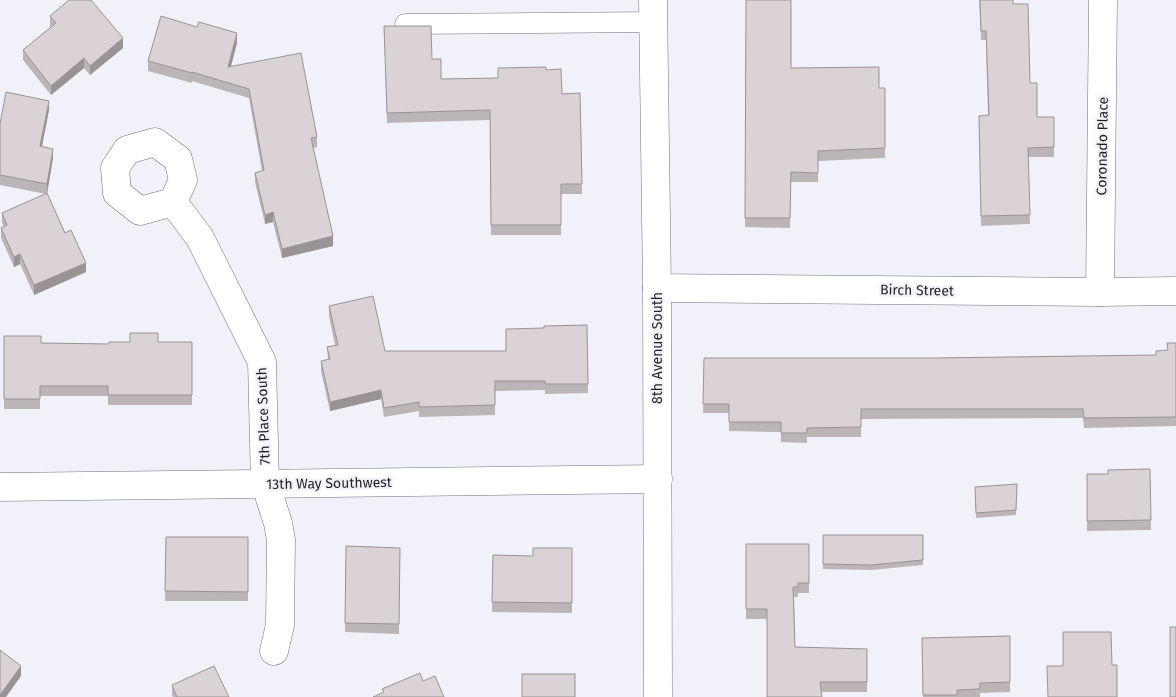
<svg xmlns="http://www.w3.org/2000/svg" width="1176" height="697" viewBox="0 0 1176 697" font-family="'Fira Sans',sans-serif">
	<rect width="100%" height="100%" fill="#f1f2f9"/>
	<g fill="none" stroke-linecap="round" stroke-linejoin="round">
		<defs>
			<path id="service" d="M 405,24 L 653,22"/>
			<g id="minor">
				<path d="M 653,0 L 657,288 L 658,697"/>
				<path d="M 173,202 L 140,211 L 117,193 L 115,168 L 127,150 L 155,142 L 178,159 L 183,180 L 173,202 L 200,238 L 262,362 L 265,483 L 278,523 L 281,540 L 280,625 L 274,651"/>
				<path d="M 657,288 L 1100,292 L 1176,291"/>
				<path d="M 1100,292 L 1103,0"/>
				<path d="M 0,487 L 658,479"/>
			</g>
		</defs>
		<!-- service casing -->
		<use href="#service" stroke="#717278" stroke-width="21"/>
		<!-- minor casing -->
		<use href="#minor" stroke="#717278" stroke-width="29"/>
		<!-- service -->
		<use href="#service" stroke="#fff" stroke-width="20"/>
		<!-- minor -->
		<use href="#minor" stroke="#fff" stroke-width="28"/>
	</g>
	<!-- wall -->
	<g fill="#bbb5b7">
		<path d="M 746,0 L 791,68 L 879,88 L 885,88 L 885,158 L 818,161 L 818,182 L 791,182 L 790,228 L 745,227 Z"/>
		<path d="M 979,0 L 1013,4 L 1037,117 L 1054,147 L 1054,157 L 1028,157 L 1030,224 L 981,226 L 979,116 L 988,115 L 986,40 L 981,40 Z"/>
		<path d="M 50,16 L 123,48 L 90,75 L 84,68 L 51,95 L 23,60 L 23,50 L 51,27 L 50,26 Z"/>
		<path d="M 384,26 L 432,59 L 441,79 L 498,78 L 546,70 L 562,94 L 580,93 L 582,194 L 561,194 L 561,235 L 491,235 L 490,120 L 387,123 Z"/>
		<path d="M 197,27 L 237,43 L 231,66 L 317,137 L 317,147 L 313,148 L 333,246 L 282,258 L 273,222 L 265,224 L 255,182 L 255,173 L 262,171 L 249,98 L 192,81 L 192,83 L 148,71 L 148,61 Z"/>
		<path d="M 49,110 L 42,146 L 53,158 L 47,193 L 65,233 L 86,272 L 34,295 L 20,264 L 14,267 L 1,238 L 1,228 L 4,227 L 2,223 L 2,213 L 46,194 L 0,185 L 0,124 Z"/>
		<path d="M 329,306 L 385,351 L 506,351 L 544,328 L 587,325 L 588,393 L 545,394 L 545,390 L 495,391 L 495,415 L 419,417 L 419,411 L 384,417 L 381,399 L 330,411 L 321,371 L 321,361 L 328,359 L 327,347 L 335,345 L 329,316 Z"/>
		<path d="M 4,336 L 41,343 L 109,344 L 192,342 L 192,405 L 108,405 L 108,396 L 40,396 L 40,409 L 4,409 Z"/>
		<path d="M 1176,343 L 1176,426 L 1084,428 L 1083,418 L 861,419 L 861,437 L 807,437 L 807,443 L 781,442 L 781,432 L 729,431 L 729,413 L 703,413 L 704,358 L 936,358 L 1156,355 L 1167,350 Z"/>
		<path d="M 1150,469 L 1151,530 L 1087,531 L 1087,474 L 1108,474 Z"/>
		<path d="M 1017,484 L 1016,515 L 976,518 L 975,492 Z"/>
		<path d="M 823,535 L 923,535 L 923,565 L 871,570 L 823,569 Z"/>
		<path d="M 166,537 L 248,537 L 248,601 L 165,601 Z"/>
		<path d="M 746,544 L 809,544 L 809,593 L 798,593 L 798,597 L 794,597 L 795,647 L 867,649 L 867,692 L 821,692 L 767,619 L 746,619 Z"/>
		<path d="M 346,546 L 400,548 L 399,634 L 345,632 Z"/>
		<path d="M 572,548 L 572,613 L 492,612 L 493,555 L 533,556 Z"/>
		<path d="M 1010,636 L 1010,692 L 980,693 L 980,697 L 923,697 L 922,638 Z"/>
		<path d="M 172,685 L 229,697 L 173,697 L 172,695 Z"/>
	</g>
	<!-- shaded-wall -->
	<g fill="#999395">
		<path d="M 237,33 L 237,43 L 228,77 L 228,67 Z"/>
		<path d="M 123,38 L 123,48 L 90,75 L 90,66 Z"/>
		<path d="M 84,58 L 84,68 L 51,95 L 51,86 Z"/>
		<path d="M 49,101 L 49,110 L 40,156 L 40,146 Z"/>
		<path d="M 53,149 L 53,158 L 47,194 L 47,184 Z"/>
		<path d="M 273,212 L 273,222 L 265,224 L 265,215 Z"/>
		<path d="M 333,236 L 333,246 L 282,258 L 282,249 Z"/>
		<path d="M 20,254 L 20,264 L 14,267 L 14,257 Z"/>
		<path d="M 86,263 L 86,272 L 34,295 L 34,285 Z"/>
		<path d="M 381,390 L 381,399 L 330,411 L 330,402 Z"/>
		<path d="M 21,666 L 21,676 L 6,697 L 0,697 L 0,695 Z"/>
	</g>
	<!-- building -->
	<g fill="#dad2d5" stroke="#999395">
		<path d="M 69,0 L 91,0 L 123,38 L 90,66 L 84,58 L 51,86 L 23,50 L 56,23 L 50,16 Z"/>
		<path d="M 746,0 L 791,0 L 791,68 L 879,67 L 879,88 L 885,88 L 885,148 L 818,151 L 818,173 L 791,172 L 790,218 L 745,218 Z"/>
		<path d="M 980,0 L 1013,0 L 1013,4 L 1028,4 L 1030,83 L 1037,83 L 1037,117 L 1054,117 L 1054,147 L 1028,148 L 1030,215 L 981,216 L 979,116 L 989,115 L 986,31 L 981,31 Z"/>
		<path d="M 161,16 L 197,27 L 199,22 L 237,33 L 228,67 L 301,53 L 317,137 L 311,138 L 333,236 L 282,249 L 273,212 L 265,215 L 255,173 L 264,170 L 249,89 L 192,72 L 192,73 L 148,61 Z"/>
		<path d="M 384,26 L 431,26 L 432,59 L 441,59 L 441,79 L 498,78 L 498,68 L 546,67 L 546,70 L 561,69 L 562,94 L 580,93 L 582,184 L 561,184 L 561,225 L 491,225 L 490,110 L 387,113 Z"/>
		<path d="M 6,92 L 49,101 L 40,146 L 53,149 L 47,184 L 0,175 L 0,124 Z"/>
		<path d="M 47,193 L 65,233 L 71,230 L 86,263 L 34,285 L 20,254 L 14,257 L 1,228 L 7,225 L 2,213 Z"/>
		<path d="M 373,296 L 385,351 L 506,351 L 506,329 L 544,328 L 544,326 L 587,325 L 588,384 L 545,384 L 545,381 L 495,381 L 495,405 L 419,407 L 419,402 L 384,408 L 381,390 L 330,402 L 321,361 L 330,359 L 327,347 L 338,345 L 329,306 Z"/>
		<path d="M 130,333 L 158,333 L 158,342 L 192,342 L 192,395 L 108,395 L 108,386 L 40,386 L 40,399 L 4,399 L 4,336 L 41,336 L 41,343 L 109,344 L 109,342 L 130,342 Z"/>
		<path d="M 1167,343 L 1176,343 L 1176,417 L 1084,418 L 1083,409 L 861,409 L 861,427 L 807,428 L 807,433 L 781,433 L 781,422 L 729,422 L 729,404 L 703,404 L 704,358 L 936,358 L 1156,355 L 1156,351 L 1168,350 Z"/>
		<path d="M 1150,469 L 1151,520 L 1087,521 L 1087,474 L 1108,474 L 1108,470 Z"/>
		<path d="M 1017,484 L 1016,510 L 976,513 L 975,487 Z"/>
		<path d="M 823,535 L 923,535 L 923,560 L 871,565 L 823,564 Z"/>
		<path d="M 166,537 L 248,537 L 248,592 L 165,591 Z"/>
		<path d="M 746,544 L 809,544 L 809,583 L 798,583 L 798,587 L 793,587 L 795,647 L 867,649 L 867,682 L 820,682 L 822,697 L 767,697 L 767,609 L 746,609 Z"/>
		<path d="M 346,546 L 400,548 L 399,624 L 345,623 Z"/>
		<path d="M 533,548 L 572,548 L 572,603 L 492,602 L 493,555 L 533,556 Z"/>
		<rect x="1170" y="627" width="6" height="70"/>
		<path d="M 1063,632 L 1111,632 L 1112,665 L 1117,665 L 1117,697 L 1048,697 L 1047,666 L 1063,666 Z"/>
		<path d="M 1010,636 L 1010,682 L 980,683 L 980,689 L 957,690 L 957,695 L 923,695 L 922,638 Z"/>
		<path d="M 0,650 L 21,666 L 0,695 Z"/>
		<path d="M 214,666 L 229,697 L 177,697 L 172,685 Z"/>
		<path d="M 420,673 L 423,681 L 435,676 L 444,697 L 373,697 L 384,692 L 382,689 Z"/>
		<rect x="522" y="674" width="53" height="23"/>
	</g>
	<g text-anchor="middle" stroke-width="4.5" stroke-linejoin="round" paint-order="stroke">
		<!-- street labels -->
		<g font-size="14" fill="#1f2022" stroke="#f1f2f9">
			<text transform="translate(1102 146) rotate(-89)" y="5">Coronado Place</text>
			<text transform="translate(917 290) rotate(1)" y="5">Birch Street</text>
			<text transform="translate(657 348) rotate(-90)" y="5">8th Avenue South</text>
			<text transform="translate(263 416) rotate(-92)" y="5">7th Place South</text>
			<text transform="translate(329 483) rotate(-1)" y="5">13th Way Southwest</text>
		</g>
	</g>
</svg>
